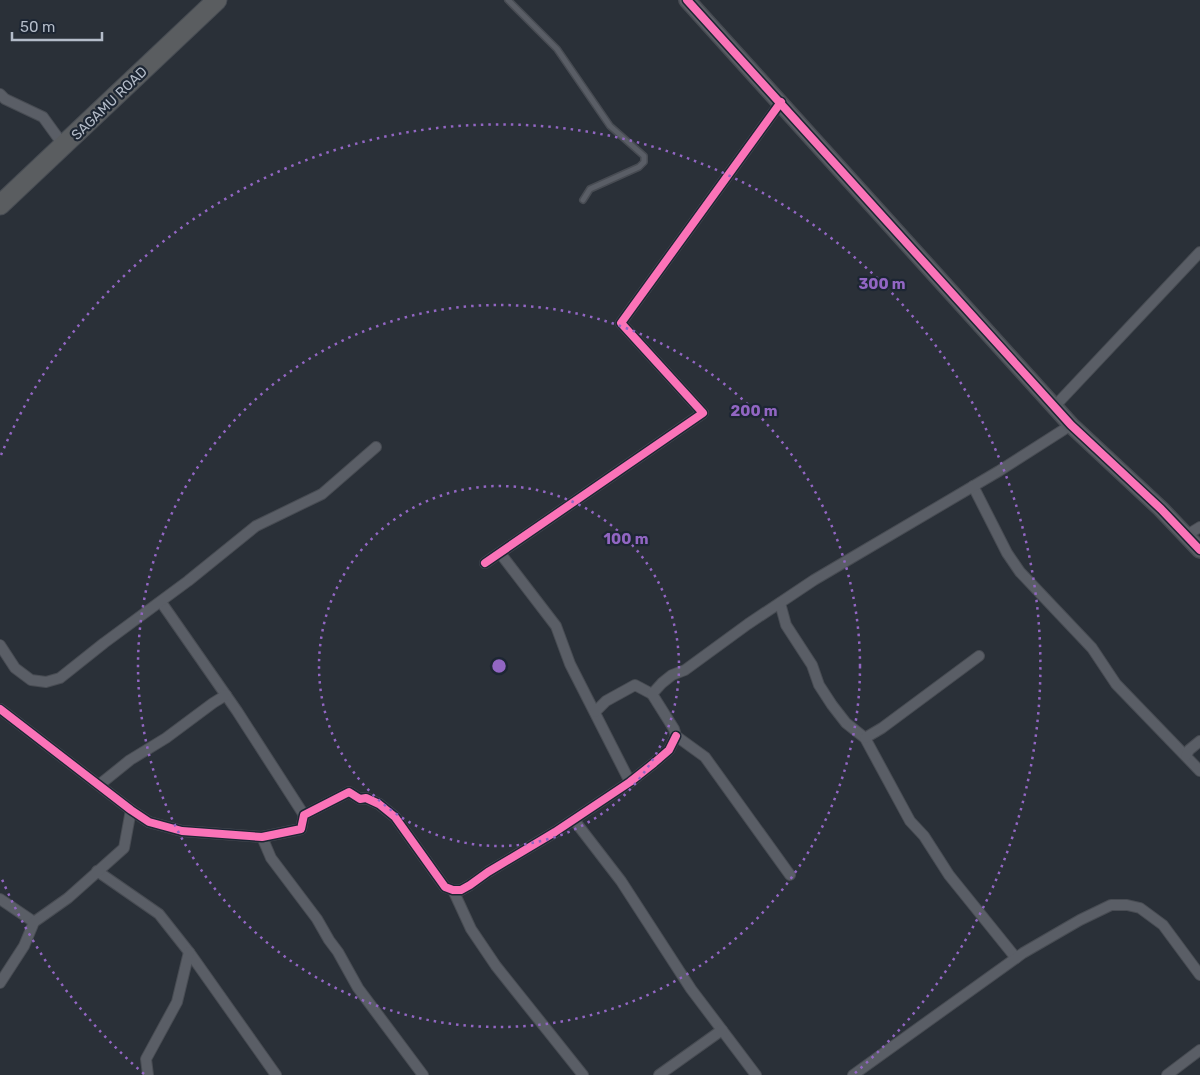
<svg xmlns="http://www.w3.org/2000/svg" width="1200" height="1075" viewBox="0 0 1200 1075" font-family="Rubik,sans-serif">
	<rect width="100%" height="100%" fill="#2a3038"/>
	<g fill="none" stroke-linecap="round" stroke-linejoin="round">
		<defs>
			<path id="lane" d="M 508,0 L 557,49 L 610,126 L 644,156 L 644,162 L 639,167 L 590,189 L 583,200"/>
			<g id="street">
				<path d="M 0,94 L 5,99 L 43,117 L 64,146"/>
				<path d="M 1055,406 L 1200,252"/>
				<path d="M 973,486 L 1007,553 L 1020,572 L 1092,648 L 1116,684 L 1200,771"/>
				<path d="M 1187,535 L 1200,527"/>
				<path d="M 500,553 L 556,626 L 570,664 L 630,782"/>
				<path d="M 485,563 L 703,413 L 621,323 L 781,102"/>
				<path d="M 161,602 L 237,711 L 304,815"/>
				<path d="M 780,603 L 786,625 L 812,665 L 819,685 L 832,705 L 846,723 L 865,738 L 910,821 L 924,836 L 949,875 L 1016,958"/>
				<path d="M 0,645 L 15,668 L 31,680 L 46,682 L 60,678 L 104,643 L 188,581 L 256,526 L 322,494 L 376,447"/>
				<path d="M 0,709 L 131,810 L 149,822 L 182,831 L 262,837 L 301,829 L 304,815 L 349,792 L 360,799 L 366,798 L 379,804 L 395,817 L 445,887 L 453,890 L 461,890 L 470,885 L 488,872 L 555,832 L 630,782 L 654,763 L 669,750 L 676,736"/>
				<path d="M 595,712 L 606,701 L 635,685 L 652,694"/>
				<path d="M 865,738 L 882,728 L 979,656"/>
				<path d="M 1186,756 L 1189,750 L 1200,741"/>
				<path d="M 99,785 L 130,760 L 166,738 L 213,703 L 226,695"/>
				<path d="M 574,820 L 621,881 L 691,989 L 756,1075"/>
				<path d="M 262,837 L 271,858 L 317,919 L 329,940 L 338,952 L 358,988 L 423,1075"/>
				<path d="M 97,871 L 159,914 L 189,952 L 276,1075"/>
				<path d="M 790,875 L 705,757 L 676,736 L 674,729 L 652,694 L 662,683 L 672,675 L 685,670 L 748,624 L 814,580 L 999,471 L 1071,425"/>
				<path d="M 453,890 L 471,929 L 496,966 L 583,1075"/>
				<path d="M 0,899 L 34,922"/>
				<path d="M 0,983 L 24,946 L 34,922 L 68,898 L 124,848 L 131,810"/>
				<path d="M 148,1075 L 146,1059 L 177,1002 L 189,952"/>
				<path d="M 659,1075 L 722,1030"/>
				<path d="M 853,1075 L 1023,953 L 1080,920 L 1111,905 L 1127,905 L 1140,908 L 1163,925 L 1200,975"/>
				<path d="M 1167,1075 L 1200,1050"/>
			</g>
			<path id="secondary" d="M 687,0 L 1071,425 L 1161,509 L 1200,550"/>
			<path id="highway" d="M 0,205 L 217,0"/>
		</defs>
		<!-- lane casing -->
		<use href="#lane" stroke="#484c53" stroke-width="8"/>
		<!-- street casing -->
		<use href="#street" stroke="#484c53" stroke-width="12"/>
		<!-- secondary casing -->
		<use href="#secondary" stroke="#484c53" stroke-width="18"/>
		<!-- highway casing -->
		<use href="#highway" stroke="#474c53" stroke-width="21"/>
		<!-- lane -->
		<use href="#lane" stroke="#5a5e66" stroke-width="5"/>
		<!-- street -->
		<use href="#street" stroke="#5a5e66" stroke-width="10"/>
		<!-- secondary -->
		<use href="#secondary" stroke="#595d64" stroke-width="15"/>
		<!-- highway -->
		<use href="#highway" stroke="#5a5d60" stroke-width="19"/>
		<defs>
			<g id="cycleway">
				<path d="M 687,0 L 1071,425 L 1161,509 L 1200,550"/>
				<path d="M 485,563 L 703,413 L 621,323 L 781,102"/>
				<path d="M 0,709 L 131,810 L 149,822 L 182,831 L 262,837 L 301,829 L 304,815 L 349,792 L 360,799 L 366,798 L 379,804 L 395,817 L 445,887 L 453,890 L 461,890 L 470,885 L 488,872 L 555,832 L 630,782 L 654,763 L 669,750 L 676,736"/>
			</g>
		</defs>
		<!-- cycleway casing -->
		<use href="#cycleway" stroke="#1d2633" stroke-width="11"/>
		<!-- cycleway -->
		<use href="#cycleway" stroke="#fb73b8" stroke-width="8"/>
	</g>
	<!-- distance rings -->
	<g fill="none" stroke="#9266c3" stroke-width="2.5" stroke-dasharray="2.5 5">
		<circle cx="499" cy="666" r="180"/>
		<circle cx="499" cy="666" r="361"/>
		<path d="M144 1074A541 541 0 0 1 1 877M1 455A541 541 0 1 1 854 1074"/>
	</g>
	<g text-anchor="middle" stroke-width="4.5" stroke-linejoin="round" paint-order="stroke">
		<!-- street labels -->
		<g font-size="14" fill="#b4bcc9" stroke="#1d2633">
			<text transform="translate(109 103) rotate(-44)" y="5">SAGAMU ROAD</text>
		</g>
	</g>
	<circle cx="499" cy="666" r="8" fill="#9266c3" stroke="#1d2633" stroke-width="2.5"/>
	<g font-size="15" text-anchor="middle" font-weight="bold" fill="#9266c3" stroke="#1d2633" stroke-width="4.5" stroke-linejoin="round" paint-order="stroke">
		<text x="882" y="289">300 m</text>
		<text x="754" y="416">200 m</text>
		<text x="626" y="544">100 m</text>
	</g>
	<!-- scale -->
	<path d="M12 32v8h90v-8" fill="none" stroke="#b4bcc9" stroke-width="2.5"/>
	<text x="20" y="32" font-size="15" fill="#b4bcc9" stroke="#1d2633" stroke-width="4" paint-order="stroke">50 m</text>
</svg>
